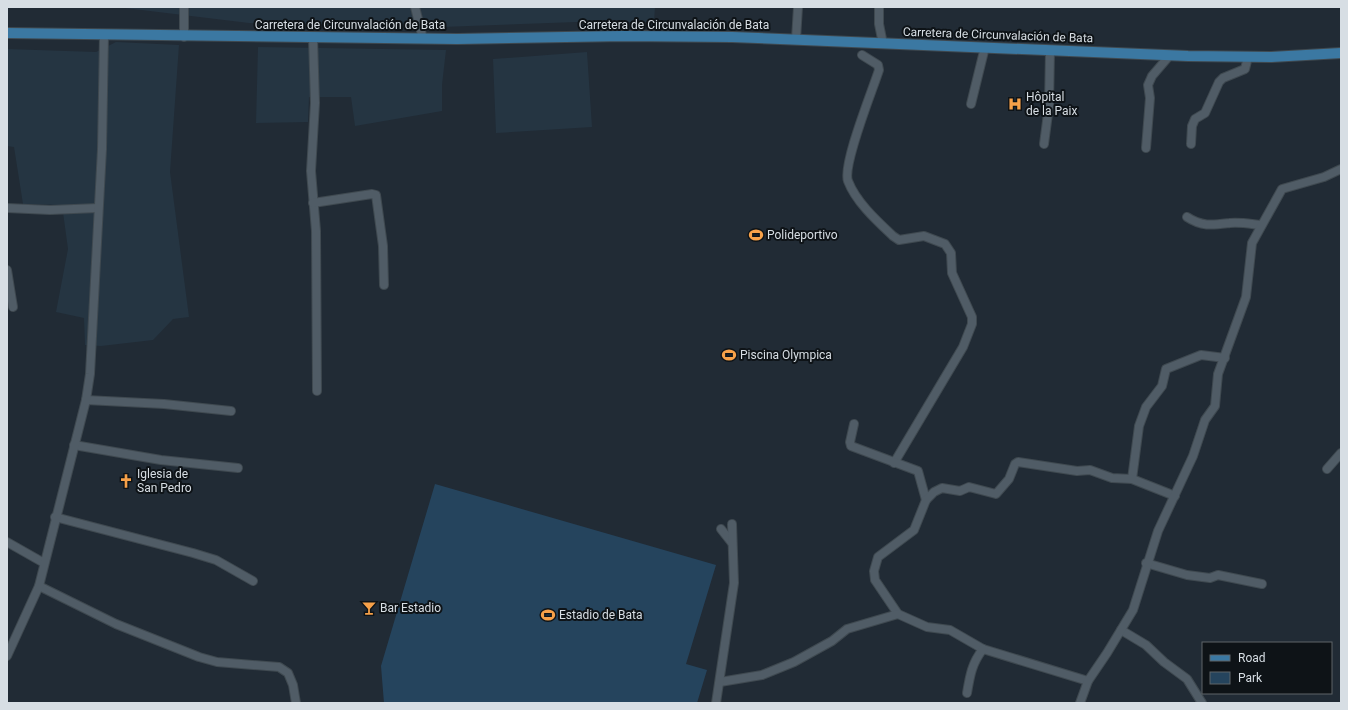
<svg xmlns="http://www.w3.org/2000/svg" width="1348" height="710" viewBox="0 0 1348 710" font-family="Roboto,sans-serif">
	<rect width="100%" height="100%" fill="#212b35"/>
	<!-- built -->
	<g fill="#253542">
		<path d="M 117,7 L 655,7 L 654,22 L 577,22 L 442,27 L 249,23 Z"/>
		<path d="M 116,42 L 179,45 L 170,172 L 189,317 L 173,319 L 153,340 L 101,346 L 85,345 L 84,318 L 56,312 L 68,249 L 62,205 L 23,204 L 14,147 L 7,146 L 7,49 L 96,52 Z"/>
		<path d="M 258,47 L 446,50 L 442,85 L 442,111 L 355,126 L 351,97 L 309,97 L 308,122 L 256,123 Z"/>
		<path d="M 587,52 L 592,127 L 496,133 L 493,59 Z"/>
	</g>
	<!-- green -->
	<path fill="#25445d" d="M 435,484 L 716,565 L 686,664 L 707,670 L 697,703 L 384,703 L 381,666 Z"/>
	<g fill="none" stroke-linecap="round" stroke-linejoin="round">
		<defs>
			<g id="minor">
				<path d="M 415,7 L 423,39"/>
				<path d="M 879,7 L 879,24 L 883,44"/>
				<path d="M 184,37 L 184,7"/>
				<path d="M 313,38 L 315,103 L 311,171 L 316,231 L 317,391"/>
				<path d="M 796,39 L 798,7"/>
				<path d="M 862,55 L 878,65 L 879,70 C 873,89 842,165 848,181 C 856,202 877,221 893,236 L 899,240 L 924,236 L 945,244 L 951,253 L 952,273 L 972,317 L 972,324 L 963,347 L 894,463"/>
				<path d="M 971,104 L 985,47"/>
				<path d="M 1044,144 L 1049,106 L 1050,50"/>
				<path d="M 1191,144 L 1192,126 L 1195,119 L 1205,113 L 1219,82 L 1223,78 L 1245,69 L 1248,57"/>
				<path d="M 1146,148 L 1150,98 L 1148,85 L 1152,76 L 1170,55"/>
				<path d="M 313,203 L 372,194 L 376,195 L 383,246 L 384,285"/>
				<path d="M 7,208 L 50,210 L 98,208"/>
				<path d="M 1187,217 C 1202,227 1213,225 1230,223 C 1240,222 1251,224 1261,225"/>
				<path d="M 7,270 L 13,307"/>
				<path d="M 86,400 L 164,404 L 231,411"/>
				<path d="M 854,424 L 850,442 L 851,446 L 918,471 L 926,500"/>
				<path d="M 74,445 L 161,460 L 238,468"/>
				<path d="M 1327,469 L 1341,453"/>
				<path d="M 1132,479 L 1139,426 L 1146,407 L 1162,386 L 1166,369 L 1201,355 L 1225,358"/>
				<path d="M 55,517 L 193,553 L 216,560 L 253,581"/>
				<path d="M 721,529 L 732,543"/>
				<path d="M 7,542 L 44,563"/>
				<path d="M 1146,563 L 1187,575 L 1210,578 L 1218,575 L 1262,584"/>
				<path d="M 39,586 L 116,624 L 199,657 L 217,662 L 279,667 L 288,673 L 293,685 L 296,703"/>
				<path d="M 1121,630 L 1146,645 L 1164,662 L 1187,679 L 1202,703"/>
				<path d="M 7,656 L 39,586 L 86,400 L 90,374 L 102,149 L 104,35"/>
				<path d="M 1088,681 L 983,649 L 950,630 L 927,627 L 898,614 L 875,580 L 874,571 L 878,557 L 914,530 L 926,500 L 934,492 L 942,488 L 960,491 L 969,487 L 996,494 L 1009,479 L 1015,464 L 1018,462 L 1077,471 L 1090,470 L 1112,478 L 1132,479 L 1175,496"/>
				<path d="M 720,682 L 762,675 L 794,662 L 832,641 L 847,629 L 898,614"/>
				<path d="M 967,693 C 970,675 972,663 983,649"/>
				<path d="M 716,703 L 734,583 L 732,524"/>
				<path d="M 1080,703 L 1088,681 L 1107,653 L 1133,610 L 1158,531 L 1193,456 L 1205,420 L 1215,406 L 1218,374 L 1246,297 L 1252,243 L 1282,189 L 1324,177 L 1341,169"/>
			</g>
			<path id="major" d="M 7,33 L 457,39 L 624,36 L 732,37 L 1188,56 L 1271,57 L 1341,53"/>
		</defs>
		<!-- minor casing -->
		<use href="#minor" stroke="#3f4950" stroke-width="10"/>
		<!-- major casing -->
		<use href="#major" stroke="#3f4950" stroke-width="12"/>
		<!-- minor -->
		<use href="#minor" stroke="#505c66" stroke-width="8"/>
		<!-- major -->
		<use href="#major" stroke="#3b78a2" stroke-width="10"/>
	</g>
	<!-- icons -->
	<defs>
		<symbol id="hospital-bare" viewBox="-9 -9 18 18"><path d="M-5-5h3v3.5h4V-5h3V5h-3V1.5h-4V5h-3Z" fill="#f7a149" stroke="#0e1317" stroke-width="2.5" paint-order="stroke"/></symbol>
		<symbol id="stadium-bare" viewBox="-9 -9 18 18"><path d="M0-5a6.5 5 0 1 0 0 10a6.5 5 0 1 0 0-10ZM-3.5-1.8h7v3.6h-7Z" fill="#f7a149" stroke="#0e1317" stroke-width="2.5" paint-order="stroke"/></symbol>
		<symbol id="church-bare" viewBox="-9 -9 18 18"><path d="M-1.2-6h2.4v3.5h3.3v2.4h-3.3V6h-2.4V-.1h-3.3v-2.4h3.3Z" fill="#f7a149" stroke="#0e1317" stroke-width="2.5" paint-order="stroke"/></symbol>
		<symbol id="bar-bare" viewBox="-9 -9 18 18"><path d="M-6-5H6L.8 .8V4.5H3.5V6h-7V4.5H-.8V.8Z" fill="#f7a149" stroke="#0e1317" stroke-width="2.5" paint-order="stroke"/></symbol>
	</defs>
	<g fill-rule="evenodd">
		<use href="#hospital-bare" x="1005" y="94" width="20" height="20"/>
		<use href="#stadium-bare" x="746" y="225" width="20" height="20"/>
		<use href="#stadium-bare" x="719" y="345" width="20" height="20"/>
		<use href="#church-bare" x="116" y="471" width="20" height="20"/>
		<use href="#bar-bare" x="359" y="598" width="20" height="20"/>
		<use href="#stadium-bare" x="538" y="605" width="20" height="20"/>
	</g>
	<g text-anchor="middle" stroke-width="4" stroke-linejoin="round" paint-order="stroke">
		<!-- street labels -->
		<g font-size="12" fill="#d7dee4" stroke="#0e1317">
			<text x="350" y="29">Carretera de Circunvalación de Bata</text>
			<text x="674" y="29">Carretera de Circunvalación de Bata</text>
			<text transform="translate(998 35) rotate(2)" y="4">Carretera de Circunvalación de Bata</text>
		</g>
		<!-- poi labels -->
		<g font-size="12" fill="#d7dee4" stroke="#0e1317" text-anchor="start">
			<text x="1026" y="101">Hôpital<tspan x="1026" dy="14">de la Paix</tspan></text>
			<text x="767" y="239">Polideportivo</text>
			<text x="740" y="359">Piscina Olympica</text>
			<text x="137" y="478">Iglesia de<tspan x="137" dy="14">San Pedro</tspan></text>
			<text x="380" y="612">Bar Estadio</text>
			<text x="559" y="619">Estadio de Bata</text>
		</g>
	</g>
	<!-- border -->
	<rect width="1348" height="710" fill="none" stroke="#d7dee4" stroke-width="16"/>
	<!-- legend -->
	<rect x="1202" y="642" width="130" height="52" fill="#0e1317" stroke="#5e6469"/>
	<rect x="1210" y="655" width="20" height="6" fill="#3b78a2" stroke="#5e6469"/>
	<text x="1238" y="662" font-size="12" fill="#d7dee4">Road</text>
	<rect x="1210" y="672" width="20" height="12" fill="#25445d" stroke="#5e6469"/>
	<text x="1238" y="682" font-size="12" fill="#d7dee4">Park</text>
</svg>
